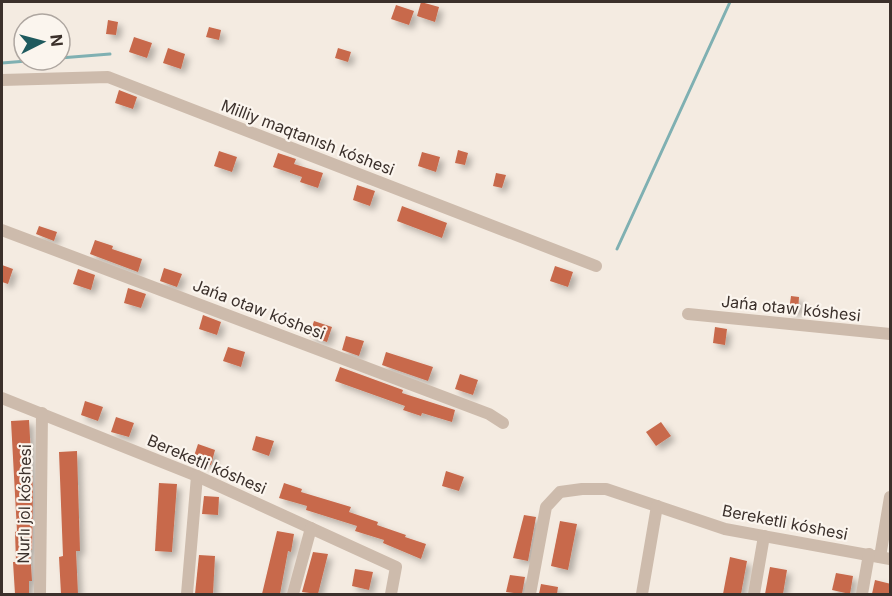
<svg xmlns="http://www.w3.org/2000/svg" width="892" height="596" viewBox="0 0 892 596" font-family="Inter,sans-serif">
	<defs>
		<filter id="shadow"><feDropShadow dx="4.5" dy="4.5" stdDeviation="3" flood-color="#0004"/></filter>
	</defs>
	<rect width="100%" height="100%" fill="#f4ebe1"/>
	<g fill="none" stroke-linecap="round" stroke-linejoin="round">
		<!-- stream -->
		<g stroke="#7fb0b2" stroke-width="3">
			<path d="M 60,58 L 110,54"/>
			<path d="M 2,63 L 39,60"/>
			<path d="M 617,249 L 730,2"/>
		</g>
	</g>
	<!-- building -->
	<g fill="#c8694b" filter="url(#shadow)">
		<path d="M 421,2 L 439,7 L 435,22 L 417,16 Z"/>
		<path d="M 396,5 L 414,11 L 409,25 L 391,19 Z"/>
		<path d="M 108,20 L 118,22 L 116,35 L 106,34 Z"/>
		<path d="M 209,27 L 221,30 L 219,40 L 206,37 Z"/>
		<path d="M 134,37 L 152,43 L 147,58 L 129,52 Z"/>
		<path d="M 168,48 L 185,54 L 181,69 L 163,63 Z"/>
		<path d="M 338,48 L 351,52 L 348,62 L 335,58 Z"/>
		<path d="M 119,90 L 137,97 L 133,109 L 115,103 Z"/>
		<path d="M 458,150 L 468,153 L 465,165 L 455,163 Z"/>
		<path d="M 219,151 L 237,157 L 232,172 L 214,166 Z"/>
		<path d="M 422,152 L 440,157 L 436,172 L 418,166 Z"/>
		<path d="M 278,153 L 296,159 L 294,164 L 323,173 L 318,188 L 300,182 L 302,177 L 273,167 Z"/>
		<path d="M 496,173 L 506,175 L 502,188 L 493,186 Z"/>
		<path d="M 357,185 L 375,191 L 370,206 L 353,200 Z"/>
		<path d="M 402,206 L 447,223 L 442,238 L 397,221 Z"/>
		<path d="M 39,226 L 57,232 L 54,241 L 36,234 Z"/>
		<path d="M 95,240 L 113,246 L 112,249 L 142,259 L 138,272 L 90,254 Z"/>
		<path d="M 2,265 L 13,269 L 8,284 L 2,282 Z"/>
		<path d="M 555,266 L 573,272 L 568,287 L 550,281 Z"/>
		<path d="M 164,268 L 182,274 L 177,287 L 160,281 Z"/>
		<path d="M 78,269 L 95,275 L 91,290 L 73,284 Z"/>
		<path d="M 128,288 L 146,294 L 141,308 L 124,303 Z"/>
		<path d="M 791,296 L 799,297 L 798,312 L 789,311 Z"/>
		<path d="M 203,315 L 221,322 L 217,335 L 199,329 Z"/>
		<path d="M 314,321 L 332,327 L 327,342 L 309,336 Z"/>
		<path d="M 715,327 L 727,329 L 725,345 L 713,343 Z"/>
		<path d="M 346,336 L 364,341 L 359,356 L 342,350 Z"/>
		<path d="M 228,347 L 245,352 L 241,367 L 223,361 Z"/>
		<path d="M 386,352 L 433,367 L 428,381 L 382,365 Z"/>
		<path d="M 340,367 L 403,390 L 402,393 L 455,410 L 452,422 L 422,413 L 421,416 L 403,410 L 405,406 L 335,381 Z"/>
		<path d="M 460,374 L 478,380 L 473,395 L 455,389 Z"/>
		<path d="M 85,401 L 103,407 L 98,421 L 81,415 Z"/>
		<path d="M 116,417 L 134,423 L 129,437 L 111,432 Z"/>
		<path d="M 29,420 L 33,491 L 32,550 L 30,550 L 32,581 L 29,581 L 29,594 L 15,594 L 13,562 L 16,562 L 15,532 L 17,531 L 11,421 Z"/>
		<path d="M 661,422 L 671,436 L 656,446 L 646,432 Z"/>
		<path d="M 256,436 L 274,441 L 269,456 L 252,450 Z"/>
		<path d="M 198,444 L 215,450 L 211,465 L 193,459 Z"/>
		<path d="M 77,451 L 80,551 L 76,551 L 78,594 L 61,594 L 59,557 L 63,556 L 59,452 Z"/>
		<path d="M 446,471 L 464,477 L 459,491 L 442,486 Z"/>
		<path d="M 159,483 L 177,484 L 172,552 L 155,551 Z"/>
		<path d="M 284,483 L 302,489 L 301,492 L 351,507 L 349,512 L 378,522 L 377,525 L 406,535 L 405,537 L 426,544 L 421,559 L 383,543 L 384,540 L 355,531 L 357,526 L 306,510 L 307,506 L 279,498 Z"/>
		<path d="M 204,496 L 219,497 L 218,515 L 202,514 Z"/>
		<path d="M 524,515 L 536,517 L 528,561 L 513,558 Z"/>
		<path d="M 560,521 L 577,524 L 568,570 L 551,566 Z"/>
		<path d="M 277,531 L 294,534 L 291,552 L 288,551 L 280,594 L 262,594 Z"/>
		<path d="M 313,552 L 328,554 L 318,594 L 302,592 Z"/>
		<path d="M 199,555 L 215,556 L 213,594 L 195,594 Z"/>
		<path d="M 730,557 L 747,561 L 741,594 L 723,594 Z"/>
		<path d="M 770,567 L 787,570 L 783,594 L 765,594 Z"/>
		<path d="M 355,569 L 373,572 L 369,590 L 352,586 Z"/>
		<path d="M 836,573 L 853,576 L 850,594 L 832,590 Z"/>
		<path d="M 510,575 L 525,577 L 522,594 L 506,592 Z"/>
		<path d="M 875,580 L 891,584 L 890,594 L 872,594 Z"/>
		<path d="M 541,584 L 558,587 L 557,594 L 539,594 Z"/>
	</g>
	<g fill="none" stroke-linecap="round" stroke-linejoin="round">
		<!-- street -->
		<g stroke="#cdbbac" stroke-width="12">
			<path d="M 2,80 L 108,77 L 596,266"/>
			<path d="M 2,230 L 489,414 L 503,423"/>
			<path d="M 688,314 L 890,334"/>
			<path d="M 2,398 L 197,476 L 396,567 L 391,594"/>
			<path d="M 880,557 L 890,497"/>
			<path d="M 40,594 L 42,413"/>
			<path d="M 187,594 L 197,476"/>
			<path d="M 293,594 L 311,528"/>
			<path d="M 530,594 L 546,507 L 560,492 L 582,489 L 606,489 L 725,529 L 890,559"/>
			<path d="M 642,594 L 657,506"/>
			<path d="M 754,594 L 764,536"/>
			<path d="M 862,594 L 869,554"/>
		</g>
	</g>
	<g text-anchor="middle" stroke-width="4.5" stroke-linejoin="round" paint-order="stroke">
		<!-- street labels -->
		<g font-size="16" fill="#3b302b" stroke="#fbf5ee">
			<text transform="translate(308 137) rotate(21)" y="6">Milliy maqtanısh kóshesi</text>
			<text transform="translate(791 308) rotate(6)" y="6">Jańa otaw kóshesi</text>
			<text transform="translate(259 309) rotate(21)" y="6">Jańa otaw kóshesi</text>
			<text transform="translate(207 464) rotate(23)" y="6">Bereketli kóshesi</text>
			<text transform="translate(24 504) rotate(-89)" y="6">Nurlı jol kóshesi</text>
			<text transform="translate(785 522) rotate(11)" y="6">Bereketli kóshesi</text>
		</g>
	</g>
	<!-- border -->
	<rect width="892" height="596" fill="none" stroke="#3b302b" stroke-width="6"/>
	<!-- north arrow -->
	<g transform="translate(42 42) rotate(84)"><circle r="28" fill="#fbf5ee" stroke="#aea6a0" stroke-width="1.5"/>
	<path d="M0-4.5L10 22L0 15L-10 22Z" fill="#1f5a5e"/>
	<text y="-9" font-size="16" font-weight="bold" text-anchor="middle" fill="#3b302b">N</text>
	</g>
</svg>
